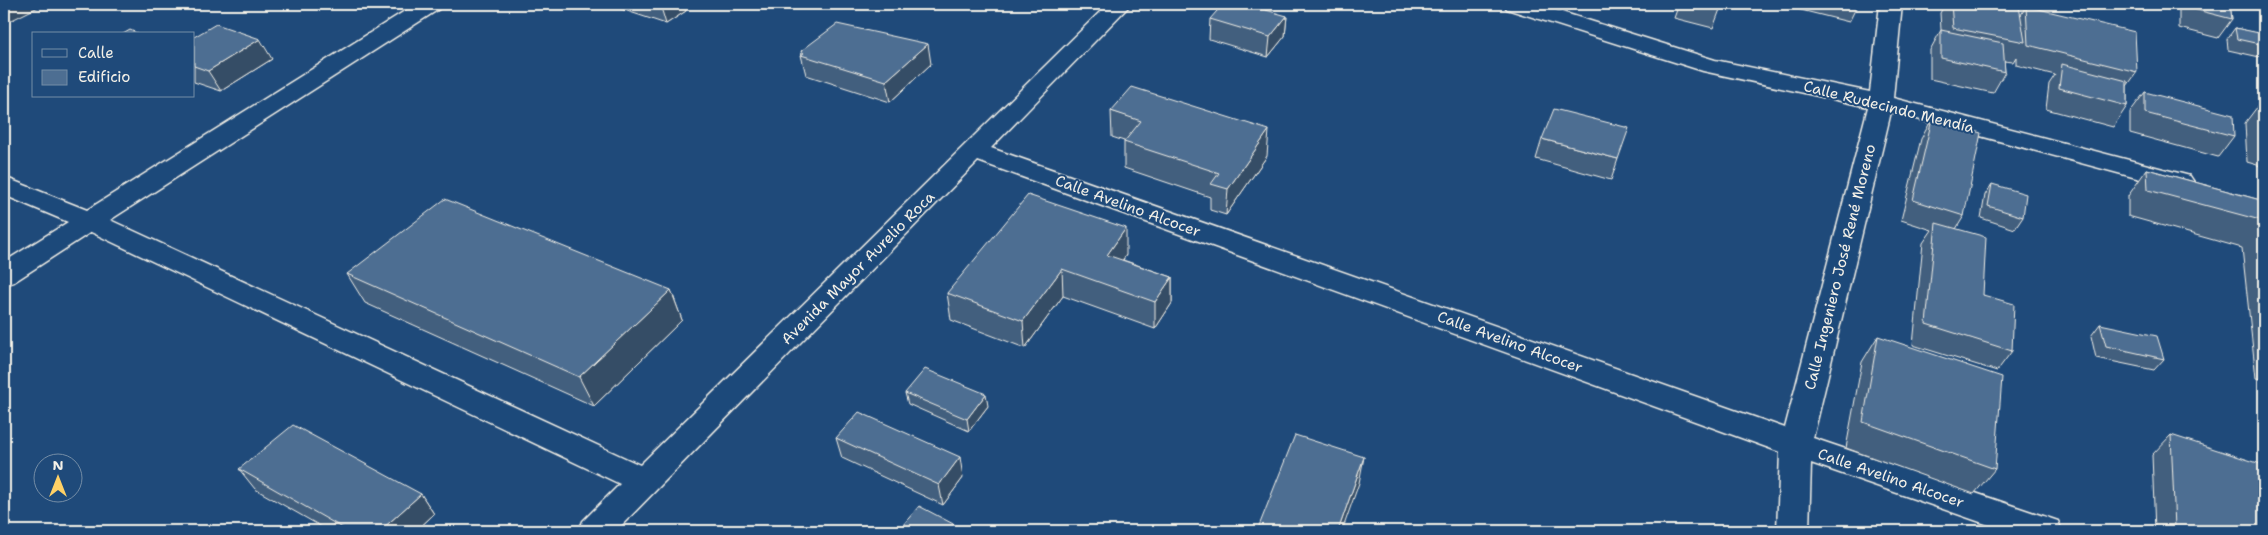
<svg xmlns="http://www.w3.org/2000/svg" width="2268" height="535" viewBox="0 0 2268 535" font-family="'Shantell Sans',sans-serif">
	<rect width="100%" height="100%" fill="#1f4a7a"/>
	<filter id="ink" filterUnits="userSpaceOnUse"><feTurbulence type="fractalNoise" baseFrequency=".02" numOctaves="2"/><feDisplacementMap in="SourceGraphic" scale="10" xChannelSelector="R" yChannelSelector="G"/><feConvolveMatrix kernelMatrix="1 2 1 2 8 2 1 2 1" color-interpolation-filters="sRGB"/></filter>
	<g filter="url(#ink)">
		<g fill="none" stroke-linecap="round" stroke-linejoin="round">
			<defs>
				<path id="minor" d="M 416,4 L 442,4 L 439,9 L 110,220 L 640,465 L 1108,4 L 1131,4 L 991,148 L 1785,428 L 1868,107 L 1703,71 L 1507,9 L 1504,4 L 1536,4 L 1715,60 L 1870,92 L 1880,4 L 1902,4 L 1893,98 L 2190,176 L 2194,182 L 2190,188 L 2181,190 L 1891,112 L 1813,438 L 2058,521 L 2062,531 L 2006,531 L 1811,463 L 1809,531 L 1777,531 L 1780,452 L 978,161 L 616,531 L 579,531 L 583,521 L 620,484 L 91,232 L 14,282 L 4,285 L 4,262 L 68,222 L 4,195 L 4,177 L 87,210 Z"/>
			</defs>
			<!-- minor casing -->
			<use href="#minor" stroke="#f4f1e8" stroke-width="3"/>
			<!-- minor -->
			<use href="#minor" fill="#1f4a7a" fill-rule="evenodd"/>
		</g>
		<!-- wall -->
		<g fill="#425f7e" stroke="#f4f1e8">
			<path d="M 335,4 L 360,4 L 352,9 Z"/>
			<path d="M 606,4 L 684,4 L 686,11 L 666,24 Z"/>
			<path d="M 1679,4 L 1722,4 L 1713,28 L 1674,18 Z"/>
			<path d="M 1777,4 L 1858,4 L 1849,22 Z"/>
			<path d="M 1945,4 L 2008,4 L 2021,15 L 2026,6 L 2137,72 L 2127,86 L 2127,106 L 2113,127 L 2046,109 L 2049,84 L 2055,75 L 2016,65 L 2016,57 L 2013,62 L 2004,61 L 2005,72 L 1993,93 L 1930,79 L 1930,50 L 1941,30 L 1940,13 Z"/>
			<path d="M 2179,4 L 2230,4 L 2232,19 L 2218,38 L 2179,28 Z"/>
			<path d="M 2240,4 L 2264,4 L 2264,58 L 2228,50 L 2227,39 L 2235,28 L 2261,34 L 2257,8 Z"/>
			<path d="M 1287,16 L 1285,36 L 1268,57 L 1209,39 L 1210,19 Z"/>
			<path d="M 194,37 L 272,59 L 221,91 L 194,82 Z"/>
			<path d="M 801,51 L 931,64 L 890,102 L 806,75 L 801,55 L 802,55 Z"/>
			<path d="M 2145,92 L 2234,136 L 2218,157 L 2130,133 L 2130,112 Z"/>
			<path d="M 2264,98 L 2264,167 L 2247,162 L 2245,123 Z"/>
			<path d="M 1111,111 L 1267,156 L 1226,215 L 1210,210 L 1210,197 L 1124,168 L 1124,141 L 1112,137 Z"/>
			<path d="M 1932,119 L 1964,216 L 1956,229 L 1983,295 L 2012,351 L 1997,371 L 1913,345 L 1923,243 L 1932,230 L 1901,220 L 1921,139 Z"/>
			<path d="M 1542,139 L 1618,159 L 1611,180 L 1536,159 Z"/>
			<path d="M 2147,169 L 2264,201 L 2264,380 L 2256,378 L 2242,248 L 2128,216 L 2128,196 Z"/>
			<path d="M 1992,184 L 2023,217 L 2015,229 L 1981,218 L 1985,195 Z"/>
			<path d="M 1126,255 L 1123,260 L 1172,277 L 1172,303 L 1155,329 L 1063,296 L 1025,348 L 951,320 L 947,293 Z"/>
			<path d="M 347,274 L 671,290 L 682,320 L 594,406 L 365,303 Z"/>
			<path d="M 2100,324 L 2164,359 L 2154,370 L 2096,358 L 2091,336 Z"/>
			<path d="M 1878,336 L 1995,469 L 1974,494 L 1846,448 L 1862,362 Z"/>
			<path d="M 905,393 L 988,406 L 969,431 L 908,404 Z"/>
			<path d="M 2171,435 L 2264,531 L 2155,531 L 2152,455 Z"/>
			<path d="M 836,438 L 963,478 L 943,505 L 842,458 Z"/>
			<path d="M 239,469 L 421,494 L 434,514 L 416,531 L 329,531 L 255,489 Z"/>
		</g>
		<!-- shaded-wall -->
		<g fill="#364d66" stroke="#f4f1e8">
			<path d="M 4,4 L 44,4 L 4,24 Z"/>
			<path d="M 349,4 L 360,4 L 352,9 Z"/>
			<path d="M 660,4 L 684,4 L 686,11 L 666,24 Z"/>
			<path d="M 1287,16 L 1285,36 L 1268,57 L 1270,37 Z"/>
			<path d="M 260,39 L 272,59 L 221,91 L 208,71 Z"/>
			<path d="M 928,44 L 931,64 L 890,102 L 886,81 Z"/>
			<path d="M 1269,130 L 1267,156 L 1226,215 L 1228,189 Z"/>
			<path d="M 1126,228 L 1126,255 L 1108,281 L 1107,255 Z"/>
			<path d="M 1062,269 L 1063,296 L 1025,348 L 1023,321 Z"/>
			<path d="M 1172,277 L 1172,303 L 1155,329 L 1155,302 Z"/>
			<path d="M 671,290 L 682,320 L 594,406 L 579,377 Z"/>
			<path d="M 986,394 L 988,406 L 969,431 L 967,419 Z"/>
			<path d="M 960,457 L 963,478 L 943,505 L 939,485 Z"/>
			<path d="M 1364,457 L 1359,483 L 1342,531 L 1338,531 Z"/>
			<path d="M 421,494 L 434,514 L 416,531 L 380,531 Z"/>
		</g>
		<!-- building -->
		<g fill="#4d6e92" stroke="#f4f1e8">
			<path d="M 1223,4 L 1245,4 L 1287,16 L 1270,37 L 1210,19 Z"/>
			<path d="M 1704,4 L 1722,4 L 1721,8 Z"/>
			<path d="M 1951,4 L 2008,4 L 2019,6 L 2025,42 L 1953,28 Z"/>
			<path d="M 2193,4 L 2230,4 L 2232,19 L 2193,9 Z"/>
			<path d="M 2026,6 L 2135,32 L 2137,72 L 2028,45 Z"/>
			<path d="M 216,24 L 260,39 L 208,71 L 194,66 L 194,37 Z"/>
			<path d="M 837,24 L 928,44 L 886,81 L 801,55 L 804,53 L 801,51 Z"/>
			<path d="M 2235,28 L 2264,34 L 2264,45 L 2237,39 Z"/>
			<path d="M 130,30 L 139,34 L 123,34 Z"/>
			<path d="M 1941,30 L 2003,43 L 2005,72 L 1941,58 Z"/>
			<path d="M 2062,64 L 2127,81 L 2127,106 L 2059,88 Z"/>
			<path d="M 1132,87 L 1269,130 L 1228,189 L 1211,184 L 1219,173 L 1124,142 L 1141,121 L 1111,111 Z"/>
			<path d="M 2145,92 L 2233,115 L 2234,136 L 2145,113 Z"/>
			<path d="M 1554,109 L 1629,128 L 1618,159 L 1542,139 Z"/>
			<path d="M 1932,119 L 1981,133 L 1964,216 L 1913,200 Z"/>
			<path d="M 2147,169 L 2264,201 L 2264,221 L 2148,190 Z"/>
			<path d="M 1992,184 L 2026,194 L 2023,217 L 1988,206 Z"/>
			<path d="M 1028,195 L 1126,228 L 1107,255 L 1172,277 L 1155,302 L 1062,269 L 1023,321 L 947,293 Z"/>
			<path d="M 445,199 L 671,290 L 579,377 L 347,274 Z"/>
			<path d="M 1936,223 L 1986,237 L 1983,295 L 2014,304 L 2012,351 L 1926,324 Z"/>
			<path d="M 2100,324 L 2157,336 L 2164,359 L 2106,346 Z"/>
			<path d="M 1878,336 L 2002,377 L 1995,469 L 1863,422 Z"/>
			<path d="M 925,369 L 986,394 L 967,419 L 905,393 Z"/>
			<path d="M 859,412 L 960,457 L 939,485 L 836,438 Z"/>
			<path d="M 293,425 L 421,494 L 380,531 L 348,531 L 239,469 Z"/>
			<path d="M 1295,435 L 1364,457 L 1338,531 L 1257,531 Z"/>
			<path d="M 2171,435 L 2264,465 L 2264,531 L 2185,531 L 2175,528 Z"/>
			<path d="M 919,506 L 959,527 L 956,531 L 898,531 Z"/>
		</g>
	</g>
	<g text-anchor="middle" stroke-width="4" stroke-linejoin="round" paint-order="stroke">
		<!-- street labels -->
		<g font-size="15" fill="#f4f1e8" stroke="#1f4a7a">
			<text transform="translate(1889 107) rotate(14)" y="5">Calle Rudecindo Mendía</text>
			<text transform="translate(1128 206) rotate(20)" y="5">Calle Avelino Alcocer</text>
			<text transform="translate(1840 267) rotate(-76)" y="5">Calle Ingeniero José René Moreno</text>
			<text transform="translate(858 268) rotate(-45)" y="5">Avenida Mayor Aurelio Roca</text>
			<text transform="translate(1510 342) rotate(20)" y="5">Calle Avelino Alcocer</text>
			<text transform="translate(1891 478) rotate(19)" y="5">Calle Avelino Alcocer</text>
		</g>
	</g>
	<!-- margin -->
	<rect width="2268" height="535" fill="none" stroke="#1f4a7a" stroke-width="20"/>
	<rect x="10" y="10" width="2248" height="515" fill="none" stroke="#f4f1e8" stroke-width="2" filter="url(#ink)"/>
	<!-- legend -->
	<rect x="32" y="32" width="162" height="65" fill="#1f4a7a" stroke="#748da6"/>
	<rect x="42" y="49" width="25" height="8" fill="#1f4a7a" stroke="#748da6"/>
	<text x="78" y="58" font-size="15" fill="#f4f1e8">Calle</text>
	<rect x="42" y="70" width="25" height="15" fill="#4d6e92" stroke="#748da6"/>
	<text x="78" y="82" font-size="15" fill="#f4f1e8">Edificio</text>
	<!-- north arrow -->
	<g transform="translate(58 478)"><circle r="24" fill="#1f4a7a" stroke="#748da6"/>
	<path d="M0-4L9 19L0 12L-9 19Z" fill="#ffd166"/>
	<text y="-8" font-size="14" font-weight="bold" text-anchor="middle" fill="#f4f1e8">N</text>
	</g>
</svg>
